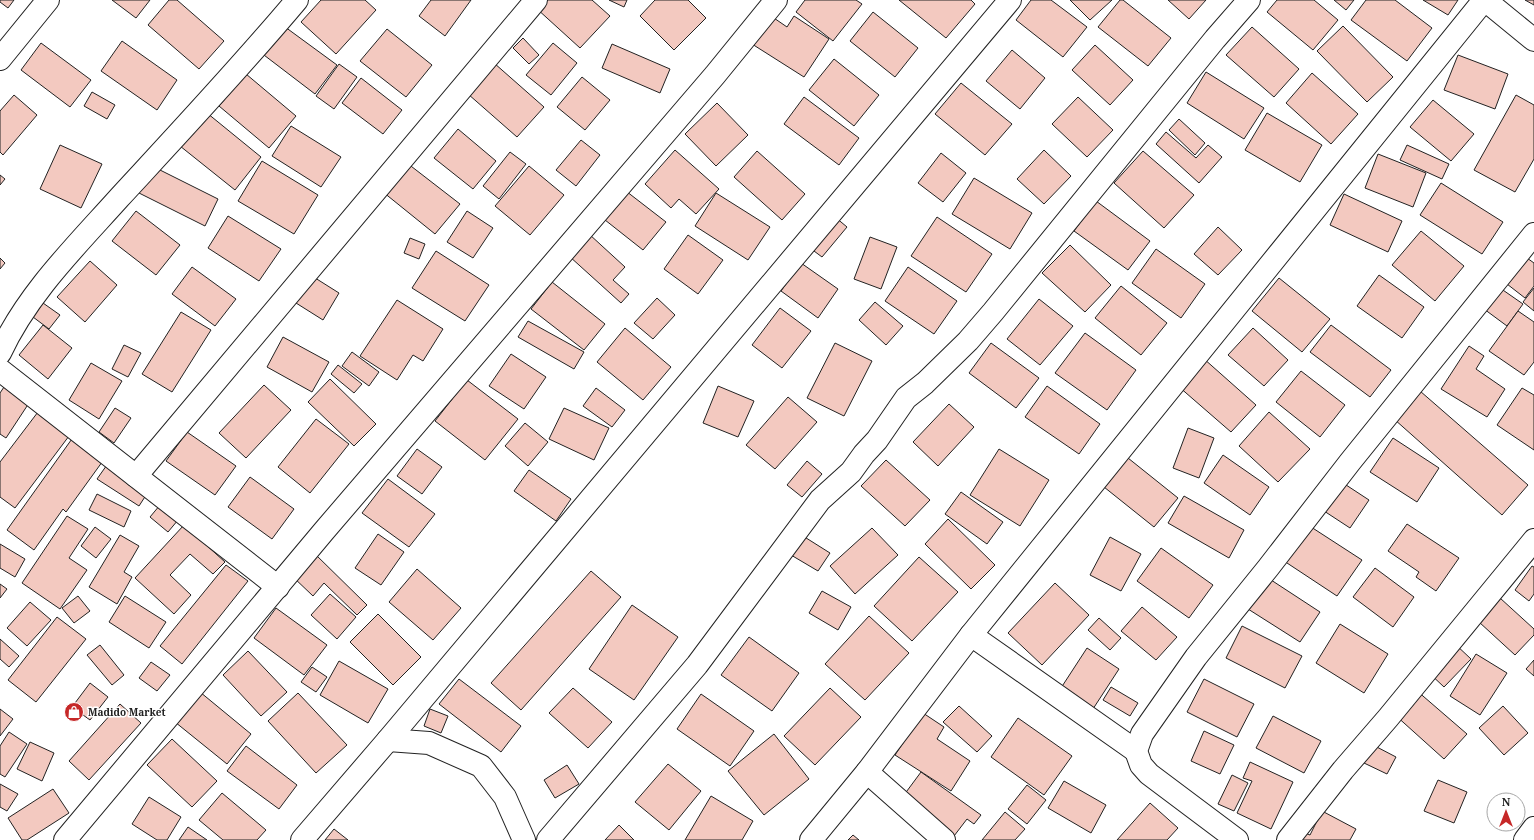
<svg xmlns="http://www.w3.org/2000/svg" width="1534" height="840" viewBox="0 0 1534 840" font-family="'Noto Serif',serif">
	<rect width="100%" height="100%" fill="#fff"/>
	<!-- building -->
	<g fill="#f3c9c0" stroke="#222">
		<path d="M 0,0 L 14,0 L 8,8 L 0,2 Z"/>
		<path d="M 112,0 L 150,0 L 136,18 Z"/>
		<path d="M 169,0 L 177,0 L 224,41 L 199,69 L 148,25 Z"/>
		<path d="M 321,0 L 365,0 L 376,10 L 336,54 L 301,22 Z"/>
		<path d="M 431,0 L 471,0 L 445,36 L 419,16 Z"/>
		<path d="M 544,0 L 592,0 L 610,16 L 580,48 L 536,8 Z"/>
		<path d="M 609,0 L 627,0 L 624,7 Z"/>
		<path d="M 655,0 L 688,0 L 706,18 L 674,50 L 640,16 Z"/>
		<path d="M 805,0 L 856,0 L 862,4 L 833,41 L 796,12 Z"/>
		<path d="M 899,0 L 971,0 L 975,4 L 946,38 Z"/>
		<path d="M 1031,0 L 1051,0 L 1087,27 L 1063,57 L 1016,20 Z"/>
		<path d="M 1070,0 L 1112,0 L 1090,20 Z"/>
		<path d="M 1120,0 L 1123,0 L 1171,38 L 1148,66 L 1098,27 Z"/>
		<path d="M 1168,0 L 1206,0 L 1189,19 Z"/>
		<path d="M 1277,0 L 1314,0 L 1338,20 L 1313,50 L 1267,12 Z"/>
		<path d="M 1334,0 L 1354,0 L 1346,10 Z"/>
		<path d="M 1366,0 L 1395,0 L 1432,28 L 1407,61 L 1351,20 Z"/>
		<path d="M 1423,0 L 1458,0 L 1448,15 Z"/>
		<path d="M 1525,0 L 1534,0 L 1534,5 Z"/>
		<path d="M 873,12 L 918,48 L 895,77 L 850,41 Z"/>
		<path d="M 771,16 L 787,27 L 794,16 L 829,39 L 804,77 L 752,44 Z"/>
		<path d="M 281,24 L 337,65 L 315,94 L 260,52 Z"/>
		<path d="M 1343,26 L 1393,77 L 1367,102 L 1317,51 Z"/>
		<path d="M 1252,27 L 1299,69 L 1274,97 L 1226,55 Z"/>
		<path d="M 387,29 L 432,65 L 406,97 L 360,61 Z"/>
		<path d="M 523,38 L 539,55 L 529,64 L 513,48 Z"/>
		<path d="M 122,41 L 177,80 L 157,110 L 101,71 Z"/>
		<path d="M 41,43 L 91,80 L 70,107 L 21,70 Z"/>
		<path d="M 553,43 L 577,63 L 551,95 L 526,75 Z"/>
		<path d="M 612,44 L 670,69 L 660,93 L 602,68 Z"/>
		<path d="M 1095,45 L 1133,80 L 1110,105 L 1072,70 Z"/>
		<path d="M 1012,50 L 1045,78 L 1020,109 L 986,81 Z"/>
		<path d="M 1458,55 L 1508,74 L 1495,109 L 1444,90 Z"/>
		<path d="M 834,59 L 879,95 L 854,126 L 809,90 Z"/>
		<path d="M 494,63 L 544,107 L 517,137 L 468,94 Z"/>
		<path d="M 339,64 L 357,77 L 334,109 L 316,96 Z"/>
		<path d="M 1206,72 L 1264,108 L 1244,139 L 1187,103 Z"/>
		<path d="M 1312,73 L 1358,114 L 1331,144 L 1286,103 Z"/>
		<path d="M 246,74 L 296,116 L 269,148 L 219,106 Z"/>
		<path d="M 582,77 L 610,100 L 585,130 L 557,107 Z"/>
		<path d="M 361,78 L 402,110 L 383,134 L 342,103 Z"/>
		<path d="M 961,83 L 1012,124 L 985,155 L 935,114 Z"/>
		<path d="M 92,92 L 115,105 L 107,119 L 84,106 Z"/>
		<path d="M 14,95 L 37,115 L 3,155 L 0,152 L 0,111 Z"/>
		<path d="M 1516,95 L 1534,105 L 1534,159 L 1515,192 L 1474,170 Z"/>
		<path d="M 804,97 L 859,138 L 839,165 L 784,124 Z"/>
		<path d="M 1078,97 L 1113,130 L 1087,157 L 1052,124 Z"/>
		<path d="M 1433,100 L 1474,134 L 1451,161 L 1410,127 Z"/>
		<path d="M 717,103 L 748,135 L 716,166 L 685,134 Z"/>
		<path d="M 207,113 L 261,157 L 235,190 L 180,146 Z"/>
		<path d="M 1267,113 L 1322,145 L 1300,182 L 1245,150 Z"/>
		<path d="M 1179,119 L 1205,143 L 1195,155 L 1169,130 Z"/>
		<path d="M 291,126 L 341,157 L 321,187 L 272,156 Z"/>
		<path d="M 458,129 L 496,161 L 473,189 L 434,158 Z"/>
		<path d="M 1166,132 L 1196,158 L 1208,145 L 1222,157 L 1199,183 L 1156,144 Z"/>
		<path d="M 581,140 L 600,155 L 576,186 L 556,170 Z"/>
		<path d="M 60,145 L 102,164 L 81,208 L 40,189 Z"/>
		<path d="M 1407,145 L 1449,164 L 1442,179 L 1400,160 Z"/>
		<path d="M 675,150 L 719,189 L 696,214 L 679,199 L 671,208 L 645,184 Z"/>
		<path d="M 1044,150 L 1071,176 L 1044,204 L 1017,179 Z"/>
		<path d="M 757,151 L 805,194 L 782,220 L 734,177 Z"/>
		<path d="M 1143,151 L 1194,195 L 1164,228 L 1114,183 Z"/>
		<path d="M 510,152 L 526,164 L 499,199 L 483,186 Z"/>
		<path d="M 941,153 L 966,173 L 943,202 L 918,183 Z"/>
		<path d="M 1378,154 L 1426,173 L 1413,207 L 1365,188 Z"/>
		<path d="M 262,161 L 318,195 L 294,234 L 238,201 Z"/>
		<path d="M 407,163 L 460,204 L 435,234 L 383,192 Z"/>
		<path d="M 150,165 L 218,199 L 205,226 L 137,192 Z"/>
		<path d="M 529,166 L 564,195 L 530,235 L 495,206 Z"/>
		<path d="M 0,175 L 5,179 L 0,185 Z"/>
		<path d="M 974,178 L 1032,213 L 1010,249 L 952,214 Z"/>
		<path d="M 1441,183 L 1503,222 L 1482,254 L 1420,215 Z"/>
		<path d="M 622,188 L 666,222 L 643,250 L 600,216 Z"/>
		<path d="M 716,193 L 770,227 L 748,260 L 695,226 Z"/>
		<path d="M 1344,194 L 1402,221 L 1388,252 L 1330,225 Z"/>
		<path d="M 1096,201 L 1150,241 L 1128,270 L 1074,231 Z"/>
		<path d="M 136,211 L 180,245 L 156,275 L 112,241 Z"/>
		<path d="M 467,211 L 493,228 L 473,258 L 447,242 Z"/>
		<path d="M 228,216 L 281,249 L 259,281 L 208,248 Z"/>
		<path d="M 835,217 L 847,227 L 822,257 L 810,248 Z"/>
		<path d="M 937,217 L 992,254 L 966,292 L 911,256 Z"/>
		<path d="M 1218,227 L 1242,250 L 1218,275 L 1194,254 Z"/>
		<path d="M 1421,231 L 1464,266 L 1435,301 L 1392,265 Z"/>
		<path d="M 589,234 L 625,267 L 613,280 L 629,294 L 621,303 L 569,256 Z"/>
		<path d="M 688,235 L 723,260 L 698,294 L 664,269 Z"/>
		<path d="M 870,237 L 897,247 L 881,289 L 854,279 Z"/>
		<path d="M 410,238 L 425,244 L 419,259 L 404,253 Z"/>
		<path d="M 1070,245 L 1111,285 L 1085,312 L 1042,273 Z"/>
		<path d="M 1156,249 L 1205,284 L 1181,318 L 1132,283 Z"/>
		<path d="M 436,251 L 489,285 L 465,321 L 412,288 Z"/>
		<path d="M 0,258 L 5,263 L 0,269 Z"/>
		<path d="M 1527,258 L 1534,263 L 1534,286 L 1525,298 L 1507,284 Z"/>
		<path d="M 90,261 L 117,285 L 85,322 L 57,297 Z"/>
		<path d="M 801,263 L 838,289 L 818,318 L 781,291 Z"/>
		<path d="M 192,267 L 236,299 L 215,326 L 172,294 Z"/>
		<path d="M 908,267 L 957,301 L 934,334 L 885,301 Z"/>
		<path d="M 1379,275 L 1424,307 L 1402,338 L 1357,306 Z"/>
		<path d="M 312,276 L 339,293 L 323,320 L 296,303 Z"/>
		<path d="M 1279,278 L 1330,319 L 1302,352 L 1252,311 Z"/>
		<path d="M 552,282 L 605,324 L 584,350 L 531,309 Z"/>
		<path d="M 1121,286 L 1167,323 L 1141,355 L 1095,318 Z"/>
		<path d="M 1500,288 L 1523,304 L 1507,326 L 1484,309 Z"/>
		<path d="M 1534,288 L 1534,311 L 1523,302 Z"/>
		<path d="M 657,298 L 675,315 L 653,339 L 634,323 Z"/>
		<path d="M 1039,299 L 1073,326 L 1040,365 L 1007,339 Z"/>
		<path d="M 397,300 L 443,329 L 423,361 L 413,355 L 397,380 L 360,356 Z"/>
		<path d="M 875,302 L 903,326 L 886,345 L 859,320 Z"/>
		<path d="M 43,303 L 60,315 L 49,329 L 33,317 Z"/>
		<path d="M 780,308 L 811,331 L 782,368 L 752,345 Z"/>
		<path d="M 1518,311 L 1534,322 L 1534,362 L 1524,375 L 1489,351 Z"/>
		<path d="M 181,312 L 211,330 L 172,392 L 142,374 Z"/>
		<path d="M 528,321 L 584,352 L 574,369 L 518,337 Z"/>
		<path d="M 43,325 L 72,348 L 48,379 L 19,355 Z"/>
		<path d="M 1331,325 L 1391,370 L 1370,397 L 1310,352 Z"/>
		<path d="M 625,328 L 671,367 L 643,400 L 597,362 Z"/>
		<path d="M 1253,328 L 1288,360 L 1264,386 L 1228,355 Z"/>
		<path d="M 1085,333 L 1136,370 L 1107,410 L 1055,373 Z"/>
		<path d="M 283,337 L 329,362 L 312,392 L 267,367 Z"/>
		<path d="M 835,343 L 872,361 L 844,416 L 807,398 Z"/>
		<path d="M 991,343 L 1039,378 L 1016,408 L 969,373 Z"/>
		<path d="M 124,345 L 141,353 L 128,377 L 112,369 Z"/>
		<path d="M 1469,346 L 1484,356 L 1476,369 L 1505,389 L 1487,417 L 1441,389 Z"/>
		<path d="M 352,352 L 379,372 L 369,386 L 342,366 Z"/>
		<path d="M 511,354 L 546,377 L 524,409 L 489,386 Z"/>
		<path d="M 1203,358 L 1256,405 L 1231,432 L 1178,386 Z"/>
		<path d="M 91,363 L 122,381 L 99,419 L 69,400 Z"/>
		<path d="M 338,365 L 362,384 L 354,393 L 331,374 Z"/>
		<path d="M 1301,371 L 1345,405 L 1320,437 L 1276,402 Z"/>
		<path d="M 330,379 L 376,424 L 354,446 L 308,402 Z"/>
		<path d="M 467,380 L 518,419 L 485,460 L 435,421 Z"/>
		<path d="M 264,385 L 291,410 L 246,458 L 219,433 Z"/>
		<path d="M 718,386 L 754,401 L 738,437 L 703,423 Z"/>
		<path d="M 1047,386 L 1100,424 L 1079,454 L 1025,417 Z"/>
		<path d="M 4,387 L 29,403 L 6,438 L 0,434 L 0,393 Z"/>
		<path d="M 596,388 L 625,410 L 612,427 L 583,406 Z"/>
		<path d="M 1522,388 L 1534,395 L 1534,450 L 1497,425 Z"/>
		<path d="M 1420,391 L 1528,485 L 1502,515 L 1394,419 Z"/>
		<path d="M 788,397 L 817,422 L 775,469 L 746,445 Z"/>
		<path d="M 949,404 L 974,427 L 938,466 L 913,442 Z"/>
		<path d="M 41,408 L 72,432 L 15,508 L 0,497 L 0,462 Z"/>
		<path d="M 115,408 L 131,418 L 114,443 L 99,432 Z"/>
		<path d="M 564,408 L 609,428 L 594,460 L 549,439 Z"/>
		<path d="M 1269,412 L 1310,449 L 1278,482 L 1239,446 Z"/>
		<path d="M 316,419 L 349,444 L 310,493 L 278,467 Z"/>
		<path d="M 525,423 L 548,442 L 528,466 L 505,446 Z"/>
		<path d="M 1188,428 L 1214,438 L 1199,478 L 1173,468 Z"/>
		<path d="M 187,432 L 236,466 L 215,495 L 166,461 Z"/>
		<path d="M 74,436 L 105,458 L 66,512 L 63,509 L 34,550 L 7,530 Z"/>
		<path d="M 1393,438 L 1439,468 L 1417,502 L 1370,472 Z"/>
		<path d="M 417,449 L 442,467 L 422,494 L 397,476 Z"/>
		<path d="M 999,449 L 1049,480 L 1020,526 L 970,495 Z"/>
		<path d="M 1223,455 L 1269,487 L 1250,515 L 1204,483 Z"/>
		<path d="M 1128,458 L 1178,498 L 1154,527 L 1104,487 Z"/>
		<path d="M 886,460 L 930,500 L 905,526 L 861,486 Z"/>
		<path d="M 807,461 L 822,474 L 802,497 L 787,485 Z"/>
		<path d="M 109,462 L 150,489 L 139,506 L 97,479 Z"/>
		<path d="M 529,470 L 571,499 L 556,521 L 514,491 Z"/>
		<path d="M 250,477 L 294,509 L 272,539 L 228,507 Z"/>
		<path d="M 388,479 L 435,514 L 409,547 L 362,513 Z"/>
		<path d="M 1340,481 L 1369,500 L 1350,528 L 1321,509 Z"/>
		<path d="M 961,492 L 1003,522 L 987,544 L 945,514 Z"/>
		<path d="M 97,494 L 131,511 L 124,527 L 89,510 Z"/>
		<path d="M 1184,496 L 1244,530 L 1229,558 L 1168,523 Z"/>
		<path d="M 160,505 L 178,520 L 168,532 L 150,517 Z"/>
		<path d="M 67,516 L 88,529 L 69,558 L 87,570 L 60,609 L 22,583 Z"/>
		<path d="M 948,519 L 995,565 L 971,589 L 925,544 Z"/>
		<path d="M 1407,524 L 1459,558 L 1436,591 L 1416,577 L 1419,572 L 1388,551 Z"/>
		<path d="M 184,525 L 225,562 L 213,574 L 190,554 L 170,575 L 191,595 L 174,614 L 135,578 Z"/>
		<path d="M 1308,525 L 1362,560 L 1337,596 L 1284,561 Z"/>
		<path d="M 95,527 L 111,539 L 96,558 L 81,546 Z"/>
		<path d="M 872,528 L 898,555 L 855,594 L 830,566 Z"/>
		<path d="M 378,534 L 404,552 L 381,585 L 355,568 Z"/>
		<path d="M 120,535 L 139,546 L 124,572 L 132,577 L 117,604 L 89,587 Z"/>
		<path d="M 803,536 L 830,553 L 818,571 L 791,555 Z"/>
		<path d="M 1110,537 L 1141,554 L 1121,591 L 1090,575 Z"/>
		<path d="M 0,544 L 25,559 L 15,577 L 0,568 Z"/>
		<path d="M 1161,548 L 1213,585 L 1189,618 L 1137,581 Z"/>
		<path d="M 314,553 L 367,605 L 357,615 L 324,583 L 313,596 L 292,576 Z"/>
		<path d="M 919,557 L 958,592 L 912,641 L 874,606 Z"/>
		<path d="M 226,565 L 248,581 L 182,664 L 160,646 Z"/>
		<path d="M 1532,566 L 1534,567 L 1534,594 L 1529,601 L 1515,590 Z"/>
		<path d="M 1375,568 L 1414,597 L 1393,627 L 1353,597 Z"/>
		<path d="M 417,569 L 461,608 L 433,640 L 389,602 Z"/>
		<path d="M 591,571 L 621,597 L 521,710 L 491,683 Z"/>
		<path d="M 1268,578 L 1320,612 L 1300,642 L 1248,609 Z"/>
		<path d="M 1055,583 L 1089,615 L 1042,665 L 1008,633 Z"/>
		<path d="M 0,584 L 7,589 L 0,598 Z"/>
		<path d="M 822,591 L 851,607 L 838,630 L 809,613 Z"/>
		<path d="M 330,594 L 356,617 L 337,639 L 311,615 Z"/>
		<path d="M 78,596 L 90,611 L 74,623 L 62,608 Z"/>
		<path d="M 125,596 L 166,622 L 149,648 L 109,622 Z"/>
		<path d="M 1500,598 L 1534,629 L 1534,635 L 1515,655 L 1479,622 Z"/>
		<path d="M 30,602 L 51,620 L 27,646 L 7,628 Z"/>
		<path d="M 632,605 L 678,637 L 634,700 L 589,669 Z"/>
		<path d="M 1142,607 L 1177,637 L 1156,660 L 1121,631 Z"/>
		<path d="M 276,608 L 327,645 L 304,675 L 254,638 Z"/>
		<path d="M 378,614 L 421,657 L 393,685 L 350,642 Z"/>
		<path d="M 869,616 L 909,653 L 865,700 L 825,664 Z"/>
		<path d="M 57,617 L 86,639 L 36,702 L 8,680 Z"/>
		<path d="M 1099,618 L 1121,638 L 1110,650 L 1088,630 Z"/>
		<path d="M 1340,624 L 1388,654 L 1364,693 L 1316,663 Z"/>
		<path d="M 1242,626 L 1302,656 L 1285,688 L 1226,658 Z"/>
		<path d="M 749,637 L 799,673 L 772,711 L 721,675 Z"/>
		<path d="M 0,639 L 19,656 L 9,667 L 0,659 Z"/>
		<path d="M 1454,643 L 1471,659 L 1444,687 L 1427,671 Z"/>
		<path d="M 100,645 L 124,675 L 112,685 L 87,655 Z"/>
		<path d="M 1087,648 L 1119,669 L 1091,712 L 1059,691 Z"/>
		<path d="M 248,651 L 287,692 L 261,716 L 223,675 Z"/>
		<path d="M 1476,654 L 1507,673 L 1480,715 L 1450,696 Z"/>
		<path d="M 1534,660 L 1534,676 L 1526,669 Z"/>
		<path d="M 339,661 L 388,689 L 368,723 L 320,695 Z"/>
		<path d="M 151,662 L 170,675 L 157,691 L 139,678 Z"/>
		<path d="M 312,667 L 327,677 L 316,692 L 301,682 Z"/>
		<path d="M 459,679 L 521,726 L 501,752 L 439,704 Z"/>
		<path d="M 1204,679 L 1254,704 L 1237,737 L 1187,712 Z"/>
		<path d="M 90,683 L 108,697 L 90,720 L 72,707 Z"/>
		<path d="M 1111,687 L 1138,703 L 1130,716 L 1103,700 Z"/>
		<path d="M 573,688 L 612,722 L 588,748 L 549,713 Z"/>
		<path d="M 830,688 L 861,717 L 815,765 L 784,736 Z"/>
		<path d="M 1416,690 L 1467,734 L 1444,759 L 1394,714 Z"/>
		<path d="M 200,692 L 251,734 L 227,764 L 175,722 Z"/>
		<path d="M 298,693 L 347,745 L 316,773 L 268,721 Z"/>
		<path d="M 701,694 L 754,731 L 730,766 L 677,729 Z"/>
		<path d="M 120,704 L 141,723 L 89,780 L 69,761 Z"/>
		<path d="M 959,706 L 992,736 L 977,752 L 943,722 Z"/>
		<path d="M 1503,706 L 1528,733 L 1504,755 L 1479,728 Z"/>
		<path d="M 0,709 L 13,719 L 0,736 Z"/>
		<path d="M 430,709 L 448,716 L 441,733 L 424,726 Z"/>
		<path d="M 923,713 L 944,727 L 937,739 L 970,761 L 951,791 L 895,755 Z"/>
		<path d="M 1273,716 L 1321,741 L 1304,773 L 1256,748 Z"/>
		<path d="M 1018,718 L 1072,756 L 1044,795 L 991,757 Z"/>
		<path d="M 1204,731 L 1234,745 L 1220,774 L 1191,761 Z"/>
		<path d="M 9,732 L 27,744 L 5,777 L 0,774 L 0,746 Z"/>
		<path d="M 774,734 L 809,779 L 764,815 L 728,771 Z"/>
		<path d="M 172,739 L 217,781 L 192,807 L 147,765 Z"/>
		<path d="M 30,742 L 54,753 L 42,781 L 17,769 Z"/>
		<path d="M 1373,745 L 1396,757 L 1387,774 L 1364,763 Z"/>
		<path d="M 246,746 L 297,785 L 279,809 L 227,771 Z"/>
		<path d="M 1250,762 L 1293,782 L 1271,829 L 1237,813 L 1252,781 L 1243,778 Z"/>
		<path d="M 668,764 L 701,791 L 669,830 L 635,802 Z"/>
		<path d="M 567,765 L 579,784 L 555,798 L 544,780 Z"/>
		<path d="M 921,772 L 981,815 L 974,824 L 967,819 L 954,836 L 901,799 Z"/>
		<path d="M 1232,775 L 1248,783 L 1234,811 L 1218,804 Z"/>
		<path d="M 1438,780 L 1467,792 L 1454,823 L 1424,811 Z"/>
		<path d="M 1064,781 L 1106,805 L 1091,833 L 1048,808 Z"/>
		<path d="M 0,784 L 18,794 L 7,811 L 0,807 Z"/>
		<path d="M 1027,785 L 1046,800 L 1027,824 L 1008,809 Z"/>
		<path d="M 53,789 L 69,813 L 27,840 L 22,840 L 8,818 Z"/>
		<path d="M 222,793 L 266,830 L 257,840 L 223,840 L 199,820 Z"/>
		<path d="M 711,796 L 753,821 L 742,840 L 685,840 Z"/>
		<path d="M 149,797 L 181,817 L 167,840 L 157,840 L 132,824 Z"/>
		<path d="M 1150,803 L 1178,828 L 1167,840 L 1117,840 Z"/>
		<path d="M 1322,811 L 1356,829 L 1350,840 L 1290,840 L 1296,829 L 1310,835 Z"/>
		<path d="M 1005,812 L 1025,829 L 1015,840 L 982,840 Z"/>
		<path d="M 619,825 L 634,840 L 605,840 Z"/>
		<path d="M 188,827 L 207,840 L 179,840 Z"/>
		<path d="M 334,829 L 348,840 L 325,840 Z"/>
		<path d="M 853,835 L 859,840 L 848,840 Z"/>
	</g>
	<g fill="none" stroke-linecap="round" stroke-linejoin="round">
		<defs>
			<g id="minor">
				<path d="M 1485,0 L 1534,40"/>
				<path d="M 0,59 L 48,0"/>
				<path d="M 0,353 C 27,294 76,246 119,198 C 179,133 240,68 297,0"/>
				<path d="M 0,370 L 278,587"/>
				<path d="M 136,476 L 536,0"/>
				<path d="M 971,635 L 1136,751"/>
				<path d="M 388,740 L 429,743 L 481,766 L 505,797 L 524,840"/>
				<path d="M 867,772 L 944,840"/>
				<path d="M 65,840 L 324,531 L 715,75 L 776,0"/>
				<path d="M 302,840 L 388,740 L 1010,0"/>
				<path d="M 548,840 L 697,665 L 820,500 L 851,472 L 864,454 L 877,440 L 906,398 L 925,383 L 968,341 L 993,312 L 1215,39 L 1249,0"/>
				<path d="M 811,840 L 867,772 L 971,635 L 1484,0"/>
				<path d="M 1237,840 L 1149,774 L 1141,765 L 1136,751 L 1142,734 L 1196,657 L 1268,568 L 1350,462 L 1534,234"/>
				<path d="M 1288,840 L 1343,770 L 1388,718 L 1534,540"/>
				<path d="M 1525,840 L 1534,828"/>
			</g>
		</defs>
		<!-- minor casing -->
		<use href="#minor" stroke="#222" stroke-width="24"/>
		<!-- minor -->
		<use href="#minor" stroke="#fff" stroke-width="22"/>
	</g>
	<!-- icons -->
	<defs>
		<symbol id="shop-disc" viewBox="-11 -11 22 22"><circle r="9.5" fill="#c62828" stroke="#fff"/><path d="M-5-2.5h2.3a2.7 3.5 0 0 1 5.4 0H5L5.5 6h-11ZM-1.5-2.5h3a1.5 2.3 0 0 0-3 0Z" fill="#fff"/></symbol>
	</defs>
	<g fill-rule="evenodd">
		<use href="#shop-disc" x="63" y="701" width="22" height="22"/>
	</g>
	<g text-anchor="middle" stroke-width="3" stroke-linejoin="round" paint-order="stroke">
		<!-- poi labels -->
		<g font-size="10" font-weight="bold" fill="#222" stroke="#fff" text-anchor="start">
			<text x="88" y="716">Madido Market</text>
		</g>
	</g>
	<!-- north arrow -->
	<g transform="translate(1506 812)"><circle r="19" fill="#ffffff" stroke="#a7a7a7"/>
	<path d="M0-3L7 15L0 10L-7 15Z" fill="#c62828"/>
	<text y="-6" font-size="11" font-weight="bold" text-anchor="middle" fill="#222222">N</text>
	</g>
</svg>
